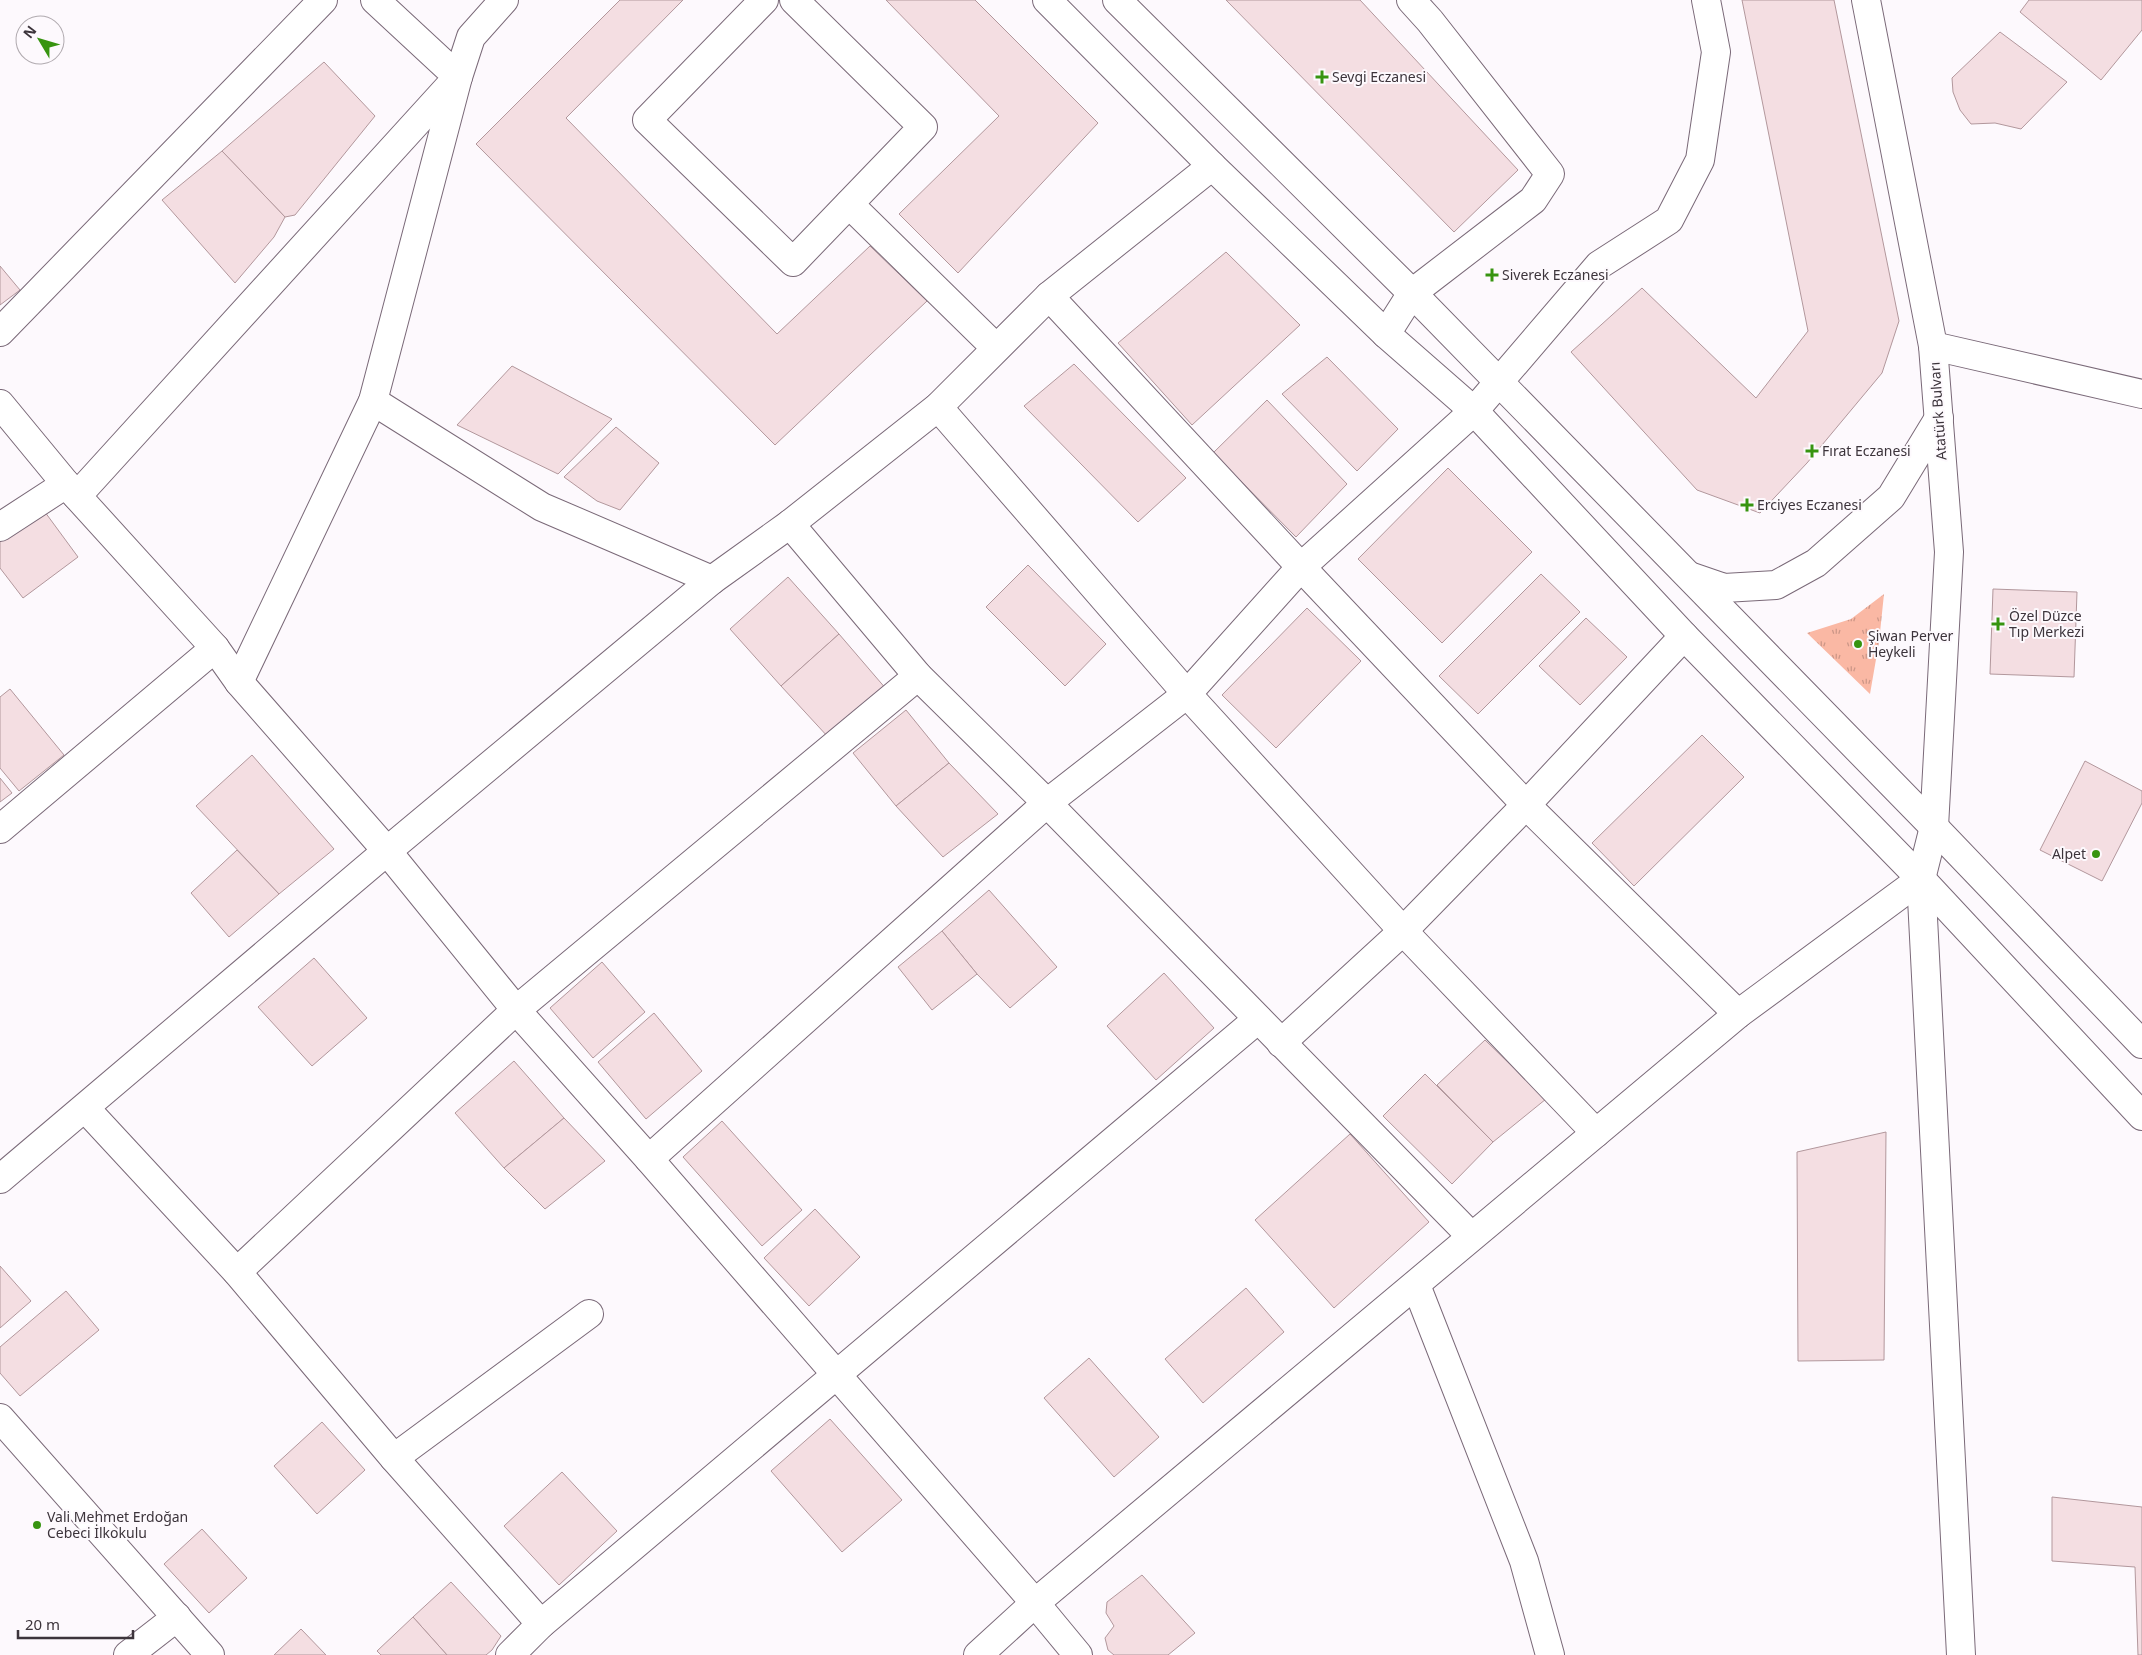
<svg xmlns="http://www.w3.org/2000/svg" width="2142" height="1655" viewBox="0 0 2142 1655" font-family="'Noto Sans',sans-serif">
	<defs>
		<pattern id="grass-tufts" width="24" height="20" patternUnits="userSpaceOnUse" patternTransform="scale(1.25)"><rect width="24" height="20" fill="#fab8a4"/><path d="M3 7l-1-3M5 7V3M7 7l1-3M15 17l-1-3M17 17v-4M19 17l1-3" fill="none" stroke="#cc9687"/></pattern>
	</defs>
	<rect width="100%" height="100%" fill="#fdf9fd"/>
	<!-- grass -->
	<path fill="url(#grass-tufts)" d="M 1884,594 L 1879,642 L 1870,694 L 1807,633 L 1851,619 Z"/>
	<!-- building -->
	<g fill="#f4dee2" stroke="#b2979c">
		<path d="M 620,0 L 683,0 L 566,118 L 777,334 L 870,246 L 927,301 L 775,445 L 476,144 Z"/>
		<path d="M 886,0 L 975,0 L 1098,123 L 958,273 L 899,214 L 999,116 Z"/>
		<path d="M 1226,0 L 1360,0 L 1518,170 L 1454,232 Z"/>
		<path d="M 1742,0 L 1834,0 L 1899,321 L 1882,373 L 1807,463 L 1760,513 L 1697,490 L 1571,352 L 1642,288 L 1756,398 L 1808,331 Z"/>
		<path d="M 2029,0 L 2142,0 L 2142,30 L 2101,80 L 2020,12 Z"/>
		<path d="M 2000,32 L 2067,82 L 2021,129 L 1995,123 L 1971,124 L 1960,110 L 1953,92 L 1952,78 Z"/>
		<path d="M 324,62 L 375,116 L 295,215 L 285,217 L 222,151 Z"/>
		<path d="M 222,151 L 285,217 L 274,237 L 235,283 L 162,200 Z"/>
		<path d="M 1226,252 L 1300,325 L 1192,425 L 1118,343 Z"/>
		<path d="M 0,266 L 20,290 L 0,305 Z"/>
		<path d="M 1327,357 L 1398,429 L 1357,471 L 1282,394 Z"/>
		<path d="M 1074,364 L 1186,478 L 1138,522 L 1024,406 Z"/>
		<path d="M 512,366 L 612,419 L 558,474 L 457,425 Z"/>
		<path d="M 1267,400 L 1347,484 L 1296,537 L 1213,453 Z"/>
		<path d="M 616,427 L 659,463 L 620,510 L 597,501 L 564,477 Z"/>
		<path d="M 1448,468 L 1532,552 L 1442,643 L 1358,559 Z"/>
		<path d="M 42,508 L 78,557 L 23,598 L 0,568 L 0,540 Z"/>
		<path d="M 1028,565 L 1106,644 L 1065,686 L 986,607 Z"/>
		<path d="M 1541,574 L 1580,612 L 1478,714 L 1439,676 Z"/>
		<path d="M 788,577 L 839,634 L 781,686 L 730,629 Z"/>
		<path d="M 1993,589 L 2077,592 L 2074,677 L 1990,674 Z"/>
		<path d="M 1307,608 L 1361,661 L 1276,748 L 1222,695 Z"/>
		<path d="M 1586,618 L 1627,657 L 1580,705 L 1539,666 Z"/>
		<path d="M 839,634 L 887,690 L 829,738 L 781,686 Z"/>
		<path d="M 10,689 L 64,755 L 19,791 L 0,768 L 0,697 Z"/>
		<path d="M 906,710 L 949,763 L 896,806 L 853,753 Z"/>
		<path d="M 1702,735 L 1744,777 L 1634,886 L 1592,843 Z"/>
		<path d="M 252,755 L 334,849 L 279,894 L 196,806 Z"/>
		<path d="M 2085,761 L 2142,791 L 2142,803 L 2102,881 L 2040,850 Z"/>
		<path d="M 949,763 L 998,814 L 943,857 L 896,806 Z"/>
		<path d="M 0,778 L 12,793 L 0,802 Z"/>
		<path d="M 237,850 L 279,894 L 229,937 L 191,893 Z"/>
		<path d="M 989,890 L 1057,967 L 1010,1008 L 977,974 L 942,931 Z"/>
		<path d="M 942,931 L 977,974 L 932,1010 L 898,967 Z"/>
		<path d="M 314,958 L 367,1018 L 312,1066 L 258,1007 Z"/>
		<path d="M 602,962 L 645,1012 L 593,1058 L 550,1008 Z"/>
		<path d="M 1164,973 L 1214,1028 L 1156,1080 L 1107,1026 Z"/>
		<path d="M 654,1013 L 702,1071 L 646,1119 L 598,1062 Z"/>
		<path d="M 1485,1040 L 1546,1099 L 1493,1142 L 1437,1085 Z"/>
		<path d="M 514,1061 L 564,1118 L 504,1168 L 455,1113 Z"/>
		<path d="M 1425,1074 L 1493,1142 L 1452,1184 L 1383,1116 Z"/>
		<path d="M 564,1118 L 605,1161 L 545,1209 L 504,1168 Z"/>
		<path d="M 722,1121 L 802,1210 L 762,1246 L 683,1157 Z"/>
		<path d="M 1886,1132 L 1884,1360 L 1798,1361 L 1797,1152 Z"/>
		<path d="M 1350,1134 L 1429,1222 L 1334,1308 L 1255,1220 Z"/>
		<path d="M 815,1209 L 860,1257 L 809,1306 L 764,1258 Z"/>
		<path d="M 0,1266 L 31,1301 L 0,1328 Z"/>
		<path d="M 1246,1288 L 1284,1332 L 1203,1403 L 1165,1359 Z"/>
		<path d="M 66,1291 L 99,1330 L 20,1396 L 0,1373 L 0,1347 Z"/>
		<path d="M 1089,1358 L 1159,1437 L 1114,1477 L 1044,1398 Z"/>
		<path d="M 830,1419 L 902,1500 L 842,1552 L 771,1471 Z"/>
		<path d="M 322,1422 L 365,1470 L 317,1514 L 274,1466 Z"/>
		<path d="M 562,1472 L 617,1531 L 559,1585 L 504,1526 Z"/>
		<path d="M 2052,1497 L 2142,1507 L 2142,1655 L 2138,1655 L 2135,1567 L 2052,1561 Z"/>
		<path d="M 202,1529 L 247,1578 L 209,1613 L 164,1564 Z"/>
		<path d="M 1142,1575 L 1195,1633 L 1168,1655 L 1114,1655 L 1108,1650 L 1105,1638 L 1114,1626 L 1106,1613 L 1107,1602 Z"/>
		<path d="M 451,1582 L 501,1636 L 492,1650 L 486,1655 L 447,1655 L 413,1617 Z"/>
		<path d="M 413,1617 L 447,1655 L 381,1655 L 377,1651 Z"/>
		<path d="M 301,1629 L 326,1655 L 274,1655 Z"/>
	</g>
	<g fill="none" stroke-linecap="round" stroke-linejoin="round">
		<defs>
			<g id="minor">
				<path d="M 764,0 L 647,120 L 793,262 L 923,127 L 794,0"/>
				<path d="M 849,204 L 996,348"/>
				<path d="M 1049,296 L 1301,567 L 1526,805 L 1738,1014"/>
				<path d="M 0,332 L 323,0"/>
				<path d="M 1386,334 L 1412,293 L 1533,200 L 1550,174 L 1430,21 L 1411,0"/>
				<path d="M 1933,346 L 2142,394"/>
				<path d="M 373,401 L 542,507 L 712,580"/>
				<path d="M 0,404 L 66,484 L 215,648 L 239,682 L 387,851 L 516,1010 L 649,1159 L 1035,1603 L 1078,1655"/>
				<path d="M 938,407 L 1187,694 L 1403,931 L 1596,1133"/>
				<path d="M 77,496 L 458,77 L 375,0"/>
				<path d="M 790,524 L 918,676 L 1047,803 L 1471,1236"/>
				<path d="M 0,527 L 66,484"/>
				<path d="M 239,682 L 373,401 L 458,77 L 471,37 L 504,0"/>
				<path d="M 0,829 L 215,648"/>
				<path d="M 1281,1043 L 1403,931 L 1526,805 L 1684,636"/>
				<path d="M 85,1108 L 237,1272 L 394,1458 L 541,1624"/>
				<path d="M 649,1159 L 1047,803 L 1187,694 L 1301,567 L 1474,411 L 1599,265 L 1669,220 L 1700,160 L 1716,52 L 1706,0"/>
				<path d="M 0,1179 L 387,851 L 712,580 L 790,524 L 938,407 L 1049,296 L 1212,166"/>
				<path d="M 237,1272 L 516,1010 L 918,676"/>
				<path d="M 1416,1285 L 1524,1561 L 1550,1655"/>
				<path d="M 0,1418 L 210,1655"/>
				<path d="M 394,1458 L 589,1314"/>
				<path d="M 128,1655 L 177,1617"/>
				<path d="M 510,1655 L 541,1624 L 1258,1019"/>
				<path d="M 978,1655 L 1035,1603 L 1738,1014 L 1921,879 L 1934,827"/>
			</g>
			<g id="major">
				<path d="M 1047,0 L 1212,166 L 1386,334 L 1474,411 L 1684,636 L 1921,879 L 2142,1116"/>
				<path d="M 1117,0 L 1412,293 L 1934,827 L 2142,1044"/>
				<path d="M 1866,0 L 1933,346 L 1949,552 L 1934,827"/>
				<path d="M 1692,577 L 1724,588 L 1776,585 L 1816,563 L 1891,497 L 1939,418"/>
				<path d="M 1921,879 L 1961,1655"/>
			</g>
		</defs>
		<!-- minor casing -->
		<use href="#minor" stroke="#7a6978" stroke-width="30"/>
		<!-- major casing -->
		<use href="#major" stroke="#7a6978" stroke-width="30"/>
		<!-- minor -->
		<use href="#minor" stroke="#fff" stroke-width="28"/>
		<!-- major -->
		<use href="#major" stroke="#fff" stroke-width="28"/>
	</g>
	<!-- markers -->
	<g fill="#379410" stroke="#fdf9fd" stroke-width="2">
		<path d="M1319.5 69.5h5v5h5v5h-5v5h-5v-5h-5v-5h5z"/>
		<path d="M1489.5 267.5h5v5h5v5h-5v5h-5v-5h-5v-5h5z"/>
		<path d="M1809.5 443.5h5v5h5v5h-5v5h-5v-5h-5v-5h5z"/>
		<path d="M1744.5 497.5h5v5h5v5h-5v5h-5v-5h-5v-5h5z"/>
		<path d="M1995.5 616.5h5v5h5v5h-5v5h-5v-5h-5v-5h5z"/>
		<circle cx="1858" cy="644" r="5"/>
		<circle cx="2096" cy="854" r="5"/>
		<circle cx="37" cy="1525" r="5"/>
	</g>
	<g text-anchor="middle" stroke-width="4" stroke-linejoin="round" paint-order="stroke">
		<!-- poi labels -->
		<g font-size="14" fill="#3c343b" stroke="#fdf9fd" text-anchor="start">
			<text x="1332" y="82">Sevgi Eczanesi</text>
			<text x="1502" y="280">Siverek Eczanesi</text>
			<text x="1822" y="456">Fırat Eczanesi</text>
			<text x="1757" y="510">Erciyes Eczanesi</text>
			<text x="2009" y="621">Özel Düzce<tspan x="2009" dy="16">Tıp Merkezi</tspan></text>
			<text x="1868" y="641">Şiwan Perver<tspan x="1868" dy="16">Heykeli</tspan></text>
			<text x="2086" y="859" text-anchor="end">Alpet</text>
			<text x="47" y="1522">Vali Mehmet Erdoğan<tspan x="47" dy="16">Cebeci İlkokulu</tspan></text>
		</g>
		<!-- street labels -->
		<g font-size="14" fill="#3c343b" stroke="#fdf9fd">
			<text transform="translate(1938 411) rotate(-94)" y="5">Atatürk Bulvarı</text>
		</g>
	</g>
	<!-- north arrow -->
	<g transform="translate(40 40) rotate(308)"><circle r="24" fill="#fdf9fd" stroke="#b0aaaf"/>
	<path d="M0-4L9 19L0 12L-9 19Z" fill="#379410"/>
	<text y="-8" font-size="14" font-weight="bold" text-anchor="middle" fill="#3c343b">N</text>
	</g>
	<!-- scale -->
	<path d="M18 1630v8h115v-8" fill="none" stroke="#3c343b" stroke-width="2.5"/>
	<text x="25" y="1630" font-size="15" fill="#3c343b" stroke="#fdf9fd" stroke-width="4" paint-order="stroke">20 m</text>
</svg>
